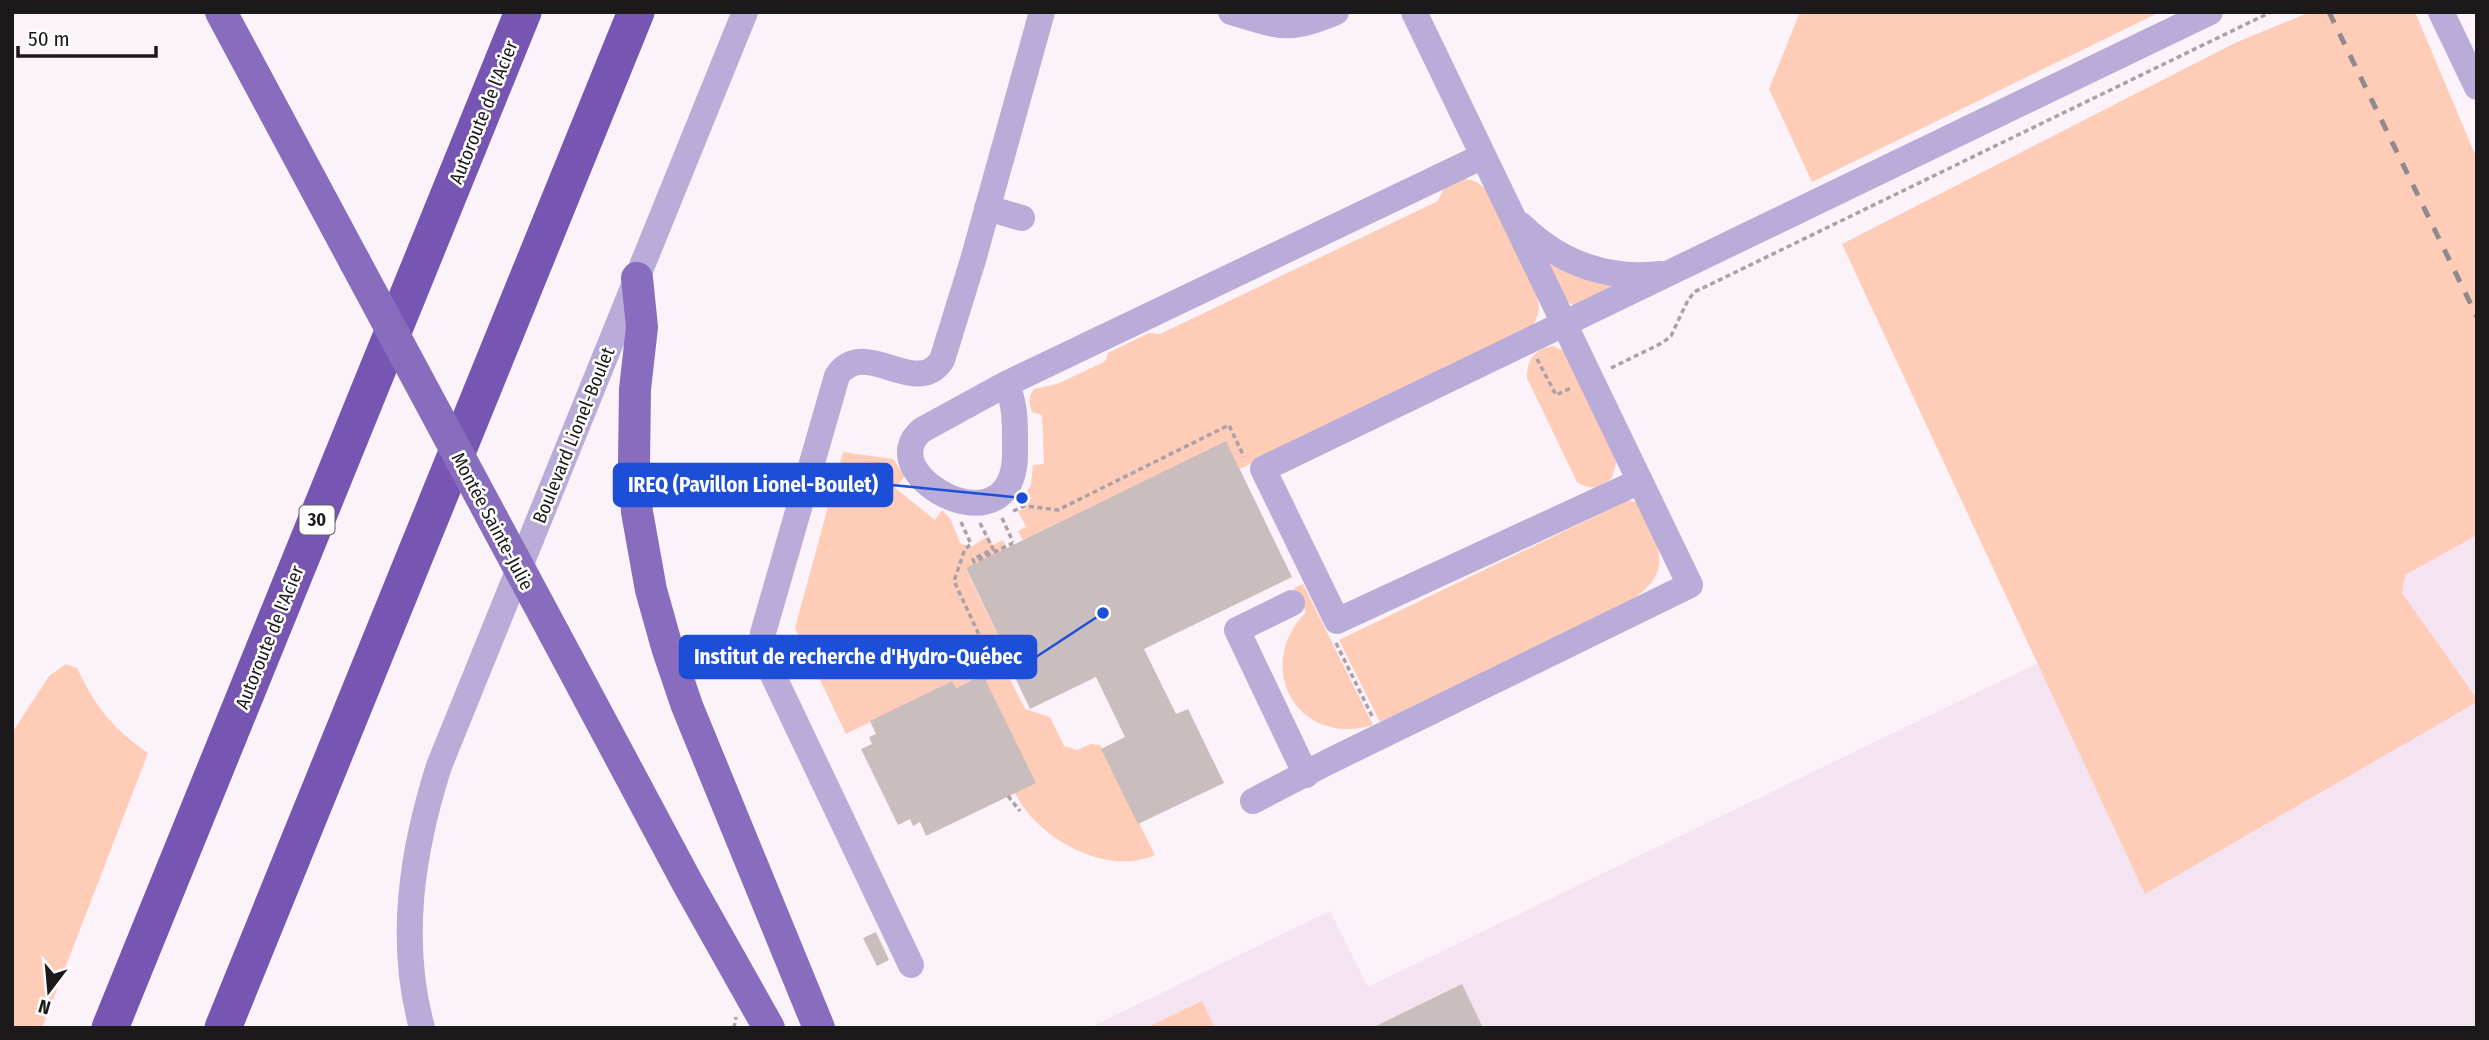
<svg xmlns="http://www.w3.org/2000/svg" width="2489" height="1040" viewBox="0 0 2489 1040" font-family="'Fira Sans Condensed',sans-serif">
	<rect width="100%" height="100%" fill="#fcf2f9"/>
	<!-- built -->
	<path fill="#f4e3f0" d="M 2477,451 L 2477,1028 L 1089,1028 L 1330,911 L 1368,987 Z"/>
	<!-- green -->
	<g fill="#feccb7">
		<path d="M 1800,12 L 2160,12 L 1812,182 L 1769,89 Z"/>
		<path d="M 2310,12 L 2415,12 L 2477,159 L 2477,535 L 2405,575 L 2402,593 L 2477,699 L 2477,702 L 2145,894 L 1842,244 L 2235,43 Z"/>
		<path d="M 1461,179 C 1473,179 1478,182 1486,190 L 1536,293 C 1540,306 1540,313 1533,325 L 1240,469 L 1226,442 L 1023,540 L 1018,531 L 1026,527 L 1018,511 L 1025,509 L 1027,503 L 1024,496 L 1031,485 L 1033,465 L 1044,464 L 1042,415 L 1032,412 C 1029,403 1028,397 1034,389 L 1057,384 L 1102,363 L 1106,360 L 1108,353 L 1149,333 L 1160,334 L 1438,201 L 1445,186 Z"/>
		<path d="M 1549,261 L 1617,285 L 1575,306 L 1568,302 L 1548,265 Z"/>
		<path d="M 1553,346 L 1564,351 L 1615,455 L 1616,463 L 1612,478 C 1599,488 1591,491 1577,482 L 1527,378 C 1527,360 1534,349 1553,346 Z"/>
		<path d="M 843,452 L 893,459 L 905,476 L 895,488 L 935,520 L 942,510 L 951,520 L 960,543 L 971,547 L 988,536 L 993,545 L 1003,540 L 1007,548 L 966,569 L 1011,661 L 956,688 L 952,681 L 846,734 L 795,628 Z"/>
		<path d="M 1629,500 L 1637,503 C 1657,541 1678,570 1631,600 L 1380,722 L 1339,640 Z"/>
		<path d="M 1303,584 L 1373,725 C 1298,748 1252,667 1306,612 L 1294,588 Z"/>
		<path d="M 66,664 L 77,668 C 97,709 111,727 148,753 L 42,1028 L 12,1028 L 12,733 L 49,676 Z"/>
		<path d="M 1006,671 L 1025,709 L 1050,717 L 1064,746 L 1077,750 L 1091,744 L 1100,745 L 1155,855 C 1106,877 1037,838 1015,793 L 986,681 Z"/>
		<path d="M 1202,1001 L 1215,1028 L 1146,1028 Z"/>
	</g>
	<!-- building -->
	<g fill="#c9bdbe">
		<path d="M 1226,441 L 1292,577 L 1144,649 L 1176,714 L 1188,709 L 1224,783 L 1138,824 L 1101,749 L 1125,737 L 1096,677 L 1030,709 L 1011,669 L 986,681 L 1036,783 L 926,836 L 920,822 L 913,826 L 910,819 L 898,825 L 861,749 L 872,744 L 869,737 L 876,734 L 870,721 L 952,681 L 956,688 L 1011,661 L 966,568 Z"/>
		<path d="M 876,932 L 889,960 L 877,966 L 863,938 Z"/>
		<path d="M 1462,984 L 1483,1028 L 1372,1028 Z"/>
	</g>
	<g fill="none" stroke-linecap="round" stroke-linejoin="round">
		<!-- path -->
		<g stroke="#a9a1a7" stroke-width="3.5" stroke-dasharray="5 3.5" stroke-linecap="butt">
			<path d="M 1537,359 L 1556,395 L 1573,387"/>
			<path d="M 1611,368 L 1662,343 L 1671,336 L 1687,302 L 1694,292 L 1709,285 L 2271,12"/>
			<path d="M 1013,511 L 1025,506 L 1058,510 L 1229,425 L 1244,457"/>
			<path d="M 1002,518 L 1013,542"/>
			<path d="M 961,522 L 971,544 L 965,549 L 954,581 L 981,639 L 982,664 L 987,673"/>
			<path d="M 980,523 L 993,549 L 973,559 L 974,562 L 1013,543"/>
			<path d="M 1336,643 L 1373,718"/>
			<path d="M 1008,796 L 1020,811"/>
			<path d="M 734,1028 L 736,1017"/>
		</g>
		<!-- minor -->
		<g stroke="#baacd9" stroke-width="26">
			<path d="M 1231,12 C 1280,26 1287,33 1336,12"/>
			<path d="M 2441,12 L 2477,87"/>
			<path d="M 987,208 L 1022,218"/>
			<path d="M 1521,225 C 1560,263 1607,280 1661,274"/>
			<path d="M 1006,384 C 1016,404 1015,426 1015,448 C 1019,559 867,474 922,430 L 1006,384 L 1483,156"/>
			<path d="M 1640,481 L 1337,621 L 1263,469 L 2210,12"/>
			<path d="M 1292,603 L 1237,630 L 1306,775"/>
			<path d="M 1253,801 L 1328,762 L 1690,585 L 1414,12"/>
			<path d="M 911,965 L 772,673 L 765,652 L 763,633 L 837,376 C 865,335 916,400 942,360 L 973,260 L 1042,12"/>
			<path d="M 422,1028 C 398,940 412,851 439,766 L 745,12"/>
		</g>
		<!-- major -->
		<g stroke="#886dbe" stroke-width="32">
			<path d="M 221,12 L 355,262"/>
			<path d="M 637,278 L 642,327 L 635,389 L 634,462 L 637,512 L 651,590 L 667,647 L 687,706 L 819,1028"/>
			<path d="M 555,635 L 688,884 L 769,1028"/>
		</g>
		<!-- highway -->
		<g stroke="#7755b2" stroke-width="37">
			<path d="M 110,1028 L 523,12"/>
			<path d="M 223,1028 L 636,12"/>
		</g>
		<!-- rail -->
		<path stroke="#90898e" stroke-width="5" stroke-dasharray="12 12" stroke-linecap="butt" d="M 2329,12 L 2477,317"/>
		<!-- major-bridge -->
		<path stroke="#886dbe" stroke-width="32" d="M 355,262 L 555,635"/>
	</g>
	<g text-anchor="middle" stroke-width="5" stroke-linejoin="round" paint-order="stroke">
		<!-- shield labels -->
		<rect fill="#fff" stroke="#605e5f" stroke-width="2" x="299.5" y="505.5" width="35" height="29" rx="5"/>
		<g font-size="18" font-weight="bold" fill="#1c191b">
			<text x="317" y="526">30</text>
		</g>
		<!-- street labels -->
		<g font-size="19" fill="#1c191b" stroke="#fff">
			<text transform="translate(483 112) rotate(-68)" y="7">Autoroute de l'Acier</text>
			<text transform="translate(573 435) rotate(-68)" y="7">Boulevard Lionel-Boulet</text>
			<text transform="translate(493 521) rotate(62)" y="7">Montée Sainte-Julie</text>
			<text transform="translate(269 637) rotate(-68)" y="7">Autoroute de l'Acier</text>
		</g>
	</g>
	<!-- callouts -->
	<path fill="none" stroke="#1d4ed8" stroke-width="2.5" d="M1022 498L892 485M1103 613L1036 657"/>
	<g fill="#1d4ed8" stroke="#fff" stroke-width="2.5">
		<circle cx="1022" cy="498" r="7"/>
		<circle cx="1103" cy="613" r="7"/>
	</g>
	<g fill="#1d4ed8" stroke="#1d4ed8" stroke-width="2.5">
		<rect x="614" y="464" width="278" height="42" rx="7"/>
		<rect x="680" y="636" width="356" height="42" rx="7"/>
	</g>
	<g font-size="21" text-anchor="middle" font-weight="bold" fill="#fff">
		<text x="753" y="492">IREQ (Pavillon Lionel-Boulet)</text>
		<text x="858" y="664">Institut de recherche d'Hydro-Québec</text>
	</g>
	<!-- border -->
	<rect width="2489" height="1040" fill="none" stroke="#1c191b" stroke-width="28"/>
	<!-- north arrow -->
	<g transform="translate(49 991) rotate(196)" stroke="#ffffff" stroke-width="5" paint-order="stroke">
	<path d="M0-5L12 26L0 18L-12 26Z" fill="#1c191b"/>
	<text y="-10" font-size="19" font-weight="bold" text-anchor="middle" fill="#1c191b">N</text>
	</g>
	<!-- scale -->
	<path d="M18 46v10h138v-10" fill="none" stroke="#1c191b" stroke-width="3.5"/>
	<text x="28" y="46" font-size="21" fill="#1c191b" stroke="#ffffff" stroke-width="5" paint-order="stroke">50 m</text>
</svg>
